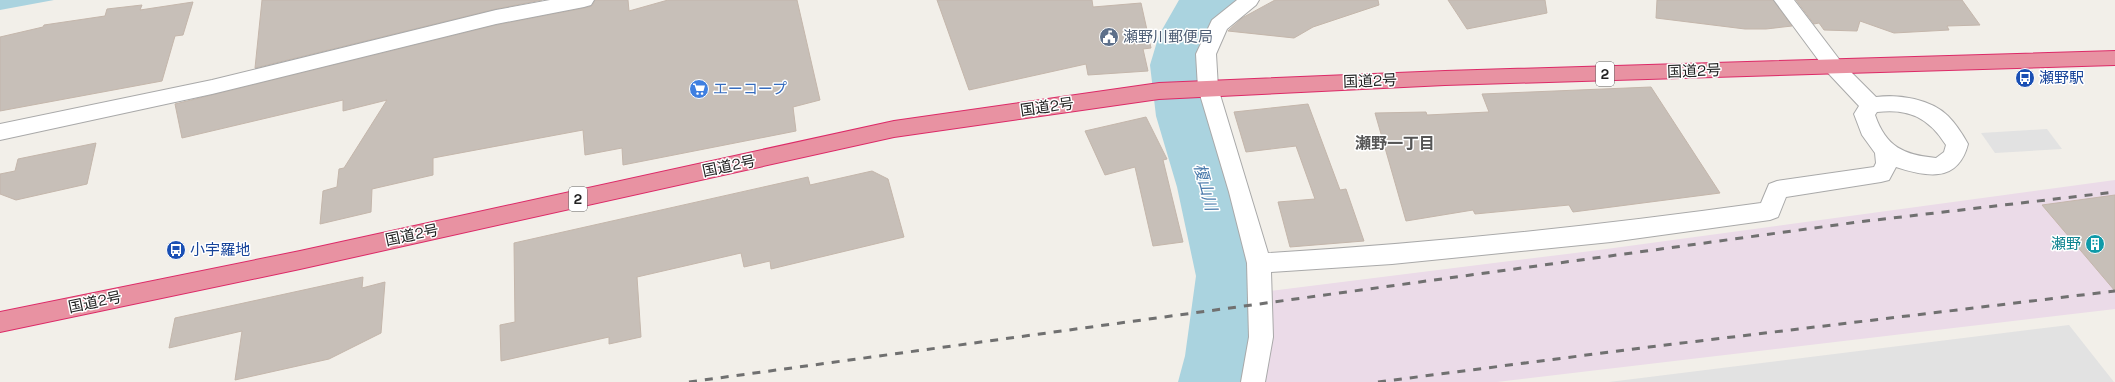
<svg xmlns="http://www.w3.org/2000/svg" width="2115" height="382" viewBox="0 0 2115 382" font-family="'Space Grotesk','Noto Sans JP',sans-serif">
	<rect width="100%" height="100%" fill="#f2efe9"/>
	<!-- industrial -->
	<path fill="#ebdbe8" d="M 2115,180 L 2115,309 L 1497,382 L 1240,382 L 1254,293 L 1599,250 Z"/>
	<!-- parking -->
	<g fill="#e2e2e2">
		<path d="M 2047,129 L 2062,149 L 1995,153 L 1981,133 Z"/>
		<path d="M 2069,325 L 2114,382 L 1609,382 Z"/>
	</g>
	<!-- water -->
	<path fill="#aad3df" d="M 0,0 L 54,0 L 0,10 Z"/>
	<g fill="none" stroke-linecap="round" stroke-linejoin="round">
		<!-- river -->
		<path fill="#aad3df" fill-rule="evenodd" d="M 1179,0 L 1238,0 L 1230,13 L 1221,20 L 1213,35 L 1206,65 L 1214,116 L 1237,187 L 1260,276 L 1253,356 L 1246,382 L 1178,382 L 1185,356 L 1196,276 L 1177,187 L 1156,116 L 1150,65 L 1159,35 Z"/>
	</g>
	<!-- building -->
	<g fill="#c7bfb8" stroke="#c4b6ab">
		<path d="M 262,0 L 542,0 L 496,9 L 255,68 Z"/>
		<path d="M 595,0 L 628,0 L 629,11 L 668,0 L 797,0 L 820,100 L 793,107 L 796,131 L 623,165 L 622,148 L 585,155 L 583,130 L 433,158 L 433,175 L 372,189 L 371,212 L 320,224 L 323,191 L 337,187 L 339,169 L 344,168 L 387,100 L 343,111 L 343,100 L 182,138 L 175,104 L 496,25 L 584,8 L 592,6 Z"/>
		<path d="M 937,0 L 1092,0 L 1093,7 L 1141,3 L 1151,48 L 1143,49 L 1148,71 L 1088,75 L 1086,64 L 969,90 Z"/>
		<path d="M 1275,0 L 1378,0 L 1379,5 L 1313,27 L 1294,38 L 1228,31 L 1242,18 Z"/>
		<path d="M 1448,0 L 1545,0 L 1547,13 L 1467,29 Z"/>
		<path d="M 1657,0 L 1773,0 L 1792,26 L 1766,29 L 1745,29 L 1656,18 Z"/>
		<path d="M 1796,0 L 1962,0 L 1980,25 L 1947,26 L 1949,30 L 1894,33 L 1860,21 L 1857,31 L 1824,30 L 1819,23 L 1814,24 Z"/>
		<path d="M 193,2 L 183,35 L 175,36 L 162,81 L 0,111 L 0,37 L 43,27 L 44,25 L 105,16 L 107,9 L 142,5 L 140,10 Z"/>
		<path d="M 1651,87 L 1720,193 L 1573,212 L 1569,205 L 1475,214 L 1473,210 L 1406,221 L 1375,113 L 1426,112 L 1427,115 L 1489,112 L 1482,94 Z"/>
		<path d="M 1308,104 L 1340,190 L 1346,189 L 1364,241 L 1290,247 L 1278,202 L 1315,199 L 1296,146 L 1246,152 L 1234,112 Z"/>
		<path d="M 1146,117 L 1167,159 L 1163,160 L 1183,242 L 1153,246 L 1135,167 L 1105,175 L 1085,131 Z"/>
		<path d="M 96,143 L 87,184 L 16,200 L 0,194 L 0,174 L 15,171 L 18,159 Z"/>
		<path d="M 872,171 L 888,179 L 904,237 L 771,269 L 770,261 L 744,267 L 741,253 L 637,277 L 641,337 L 609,344 L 609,337 L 501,361 L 500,325 L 515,322 L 514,243 L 808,177 L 810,185 Z"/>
		<path d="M 2115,195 L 2115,291 L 2042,205 Z"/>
		<path d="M 363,277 L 362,288 L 385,282 L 381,333 L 329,359 L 235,380 L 242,331 L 169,348 L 175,318 Z"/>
	</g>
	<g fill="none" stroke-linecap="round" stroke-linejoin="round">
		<defs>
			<g id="street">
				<path d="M 550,0 L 594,0 L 591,5 L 584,7 L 496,24 L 212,94 L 0,140 L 0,124 L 212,80 L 496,10 Z"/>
				<path d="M 1237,0 L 1259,0 L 1256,5 L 1227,29 L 1216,54 L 1218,88 L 1268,253 C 1433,243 1597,226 1761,203 L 1769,184 L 1777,181 L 1874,167 L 1876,163 L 1875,153 L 1862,135 L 1854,114 L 1859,106 L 1828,73 L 1774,0 L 1794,0 L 1842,63 L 1876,97 C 1899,94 1931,99 1948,116 C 1956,124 1963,135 1968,144 C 1958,183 1927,177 1896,167 L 1889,180 L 1881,182 L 1786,197 L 1778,217 L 1770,220 L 1611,242 L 1392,264 L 1271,272 L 1273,337 L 1265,382 L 1241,382 L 1249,337 L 1247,263 L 1229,192 L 1198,88 L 1196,54 L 1212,20 ZM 1877,112 C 1909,108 1929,118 1946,145 L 1944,152 L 1936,158 C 1904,155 1886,147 1875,115 Z"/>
			</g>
			<path id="highway" d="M 2115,51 L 2115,65 L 1445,85 L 1159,99 L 894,137 L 300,269 L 0,332 L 0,312 L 300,251 L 894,121 L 1159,83 L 1445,71 Z"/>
		</defs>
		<!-- street casing -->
		<use href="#street" stroke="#a9a9a9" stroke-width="2"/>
		<!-- highway casing -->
		<use href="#highway" stroke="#dc2a67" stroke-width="2"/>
		<!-- street -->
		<use href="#street" fill="#fff" fill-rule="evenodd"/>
		<!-- highway -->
		<use href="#highway" fill="#e892a2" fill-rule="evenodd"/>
		<!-- rail -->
		<g stroke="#707070" stroke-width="3" stroke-dasharray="8 8" stroke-linecap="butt">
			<path d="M 689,382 L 1858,222 L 2115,192"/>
			<path d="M 1378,382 L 1649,347 L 2115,291"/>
		</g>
	</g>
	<!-- icons -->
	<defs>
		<symbol id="civic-disc" viewBox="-11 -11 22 22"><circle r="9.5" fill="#5c6f8a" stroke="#fff"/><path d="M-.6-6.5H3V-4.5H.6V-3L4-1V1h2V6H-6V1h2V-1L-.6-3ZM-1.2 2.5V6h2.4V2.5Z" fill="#fff"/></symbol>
		<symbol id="bus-disc" viewBox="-11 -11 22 22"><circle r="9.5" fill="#1a4fb4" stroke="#fff"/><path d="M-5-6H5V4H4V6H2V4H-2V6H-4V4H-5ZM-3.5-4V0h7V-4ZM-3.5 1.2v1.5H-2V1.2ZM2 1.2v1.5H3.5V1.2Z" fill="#fff"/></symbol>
		<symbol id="supermarket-disc" viewBox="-11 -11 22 22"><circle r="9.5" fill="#3f7fe0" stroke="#fff"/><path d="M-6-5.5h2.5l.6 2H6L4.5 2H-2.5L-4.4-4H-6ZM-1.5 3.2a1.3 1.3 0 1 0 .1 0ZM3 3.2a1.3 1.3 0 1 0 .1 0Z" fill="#fff"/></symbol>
		<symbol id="building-disc" viewBox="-11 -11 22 22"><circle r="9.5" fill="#0f9aa8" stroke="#fff"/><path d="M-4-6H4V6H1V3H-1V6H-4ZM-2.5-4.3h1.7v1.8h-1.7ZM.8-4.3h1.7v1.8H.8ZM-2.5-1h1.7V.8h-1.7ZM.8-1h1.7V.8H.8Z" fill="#fff"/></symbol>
	</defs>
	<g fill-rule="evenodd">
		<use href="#civic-disc" x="1098" y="26" width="22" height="22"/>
		<use href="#bus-disc" x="2014" y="67" width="22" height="22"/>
		<use href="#supermarket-disc" x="688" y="78" width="22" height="22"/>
		<use href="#building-disc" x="2084" y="233" width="22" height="22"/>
		<use href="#bus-disc" x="165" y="239" width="22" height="22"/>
	</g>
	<g text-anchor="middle" stroke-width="3" stroke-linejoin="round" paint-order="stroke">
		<!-- shield labels -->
		<g fill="#fff" stroke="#646464" stroke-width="1">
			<rect x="1596" y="62" width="18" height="24" rx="3"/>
			<rect x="569" y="187" width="18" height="24" rx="3"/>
		</g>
		<g font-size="14" font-weight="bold" fill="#222">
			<text x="1605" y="79">2</text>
			<text x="578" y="204">2</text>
		</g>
		<!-- service labels -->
		<g font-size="15" fill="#4e5e75" stroke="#fff" text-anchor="start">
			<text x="1123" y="42">瀬野川郵便局</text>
		</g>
		<!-- street labels -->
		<g font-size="15" fill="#222" stroke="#fff">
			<text transform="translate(1694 71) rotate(-2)" y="5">国道2号</text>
			<text transform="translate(1370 81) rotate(-2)" y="5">国道2号</text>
			<text transform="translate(1047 107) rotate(-8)" y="5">国道2号</text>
			<text transform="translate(729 166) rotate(-12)" y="5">国道2号</text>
			<text transform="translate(412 235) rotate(-12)" y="5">国道2号</text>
			<text transform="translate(95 302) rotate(-12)" y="5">国道2号</text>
		</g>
		<!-- transit labels -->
		<g font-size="15" fill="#164399" stroke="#fff" text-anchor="start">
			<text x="2039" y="83">瀬野駅</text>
			<text x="190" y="255">小宇羅地</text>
		</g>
		<!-- shop labels -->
		<g font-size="15" fill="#366cbe" stroke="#fff" text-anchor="start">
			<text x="713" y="94">エーコープ</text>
		</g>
		<!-- culture labels -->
		<g font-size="15" fill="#0d838f" stroke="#fff" text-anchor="end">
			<text x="2081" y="249">瀬野</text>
		</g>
		<!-- neighbourhood labels -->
		<g font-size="16" font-weight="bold" fill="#555" stroke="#fff">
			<text x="1395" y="149">瀬野一丁目</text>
		</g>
		<!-- water labels -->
		<g font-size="16" font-style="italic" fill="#4a7aab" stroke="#fff">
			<text transform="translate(1206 187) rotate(75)" y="6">榎山川</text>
		</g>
	</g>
</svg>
